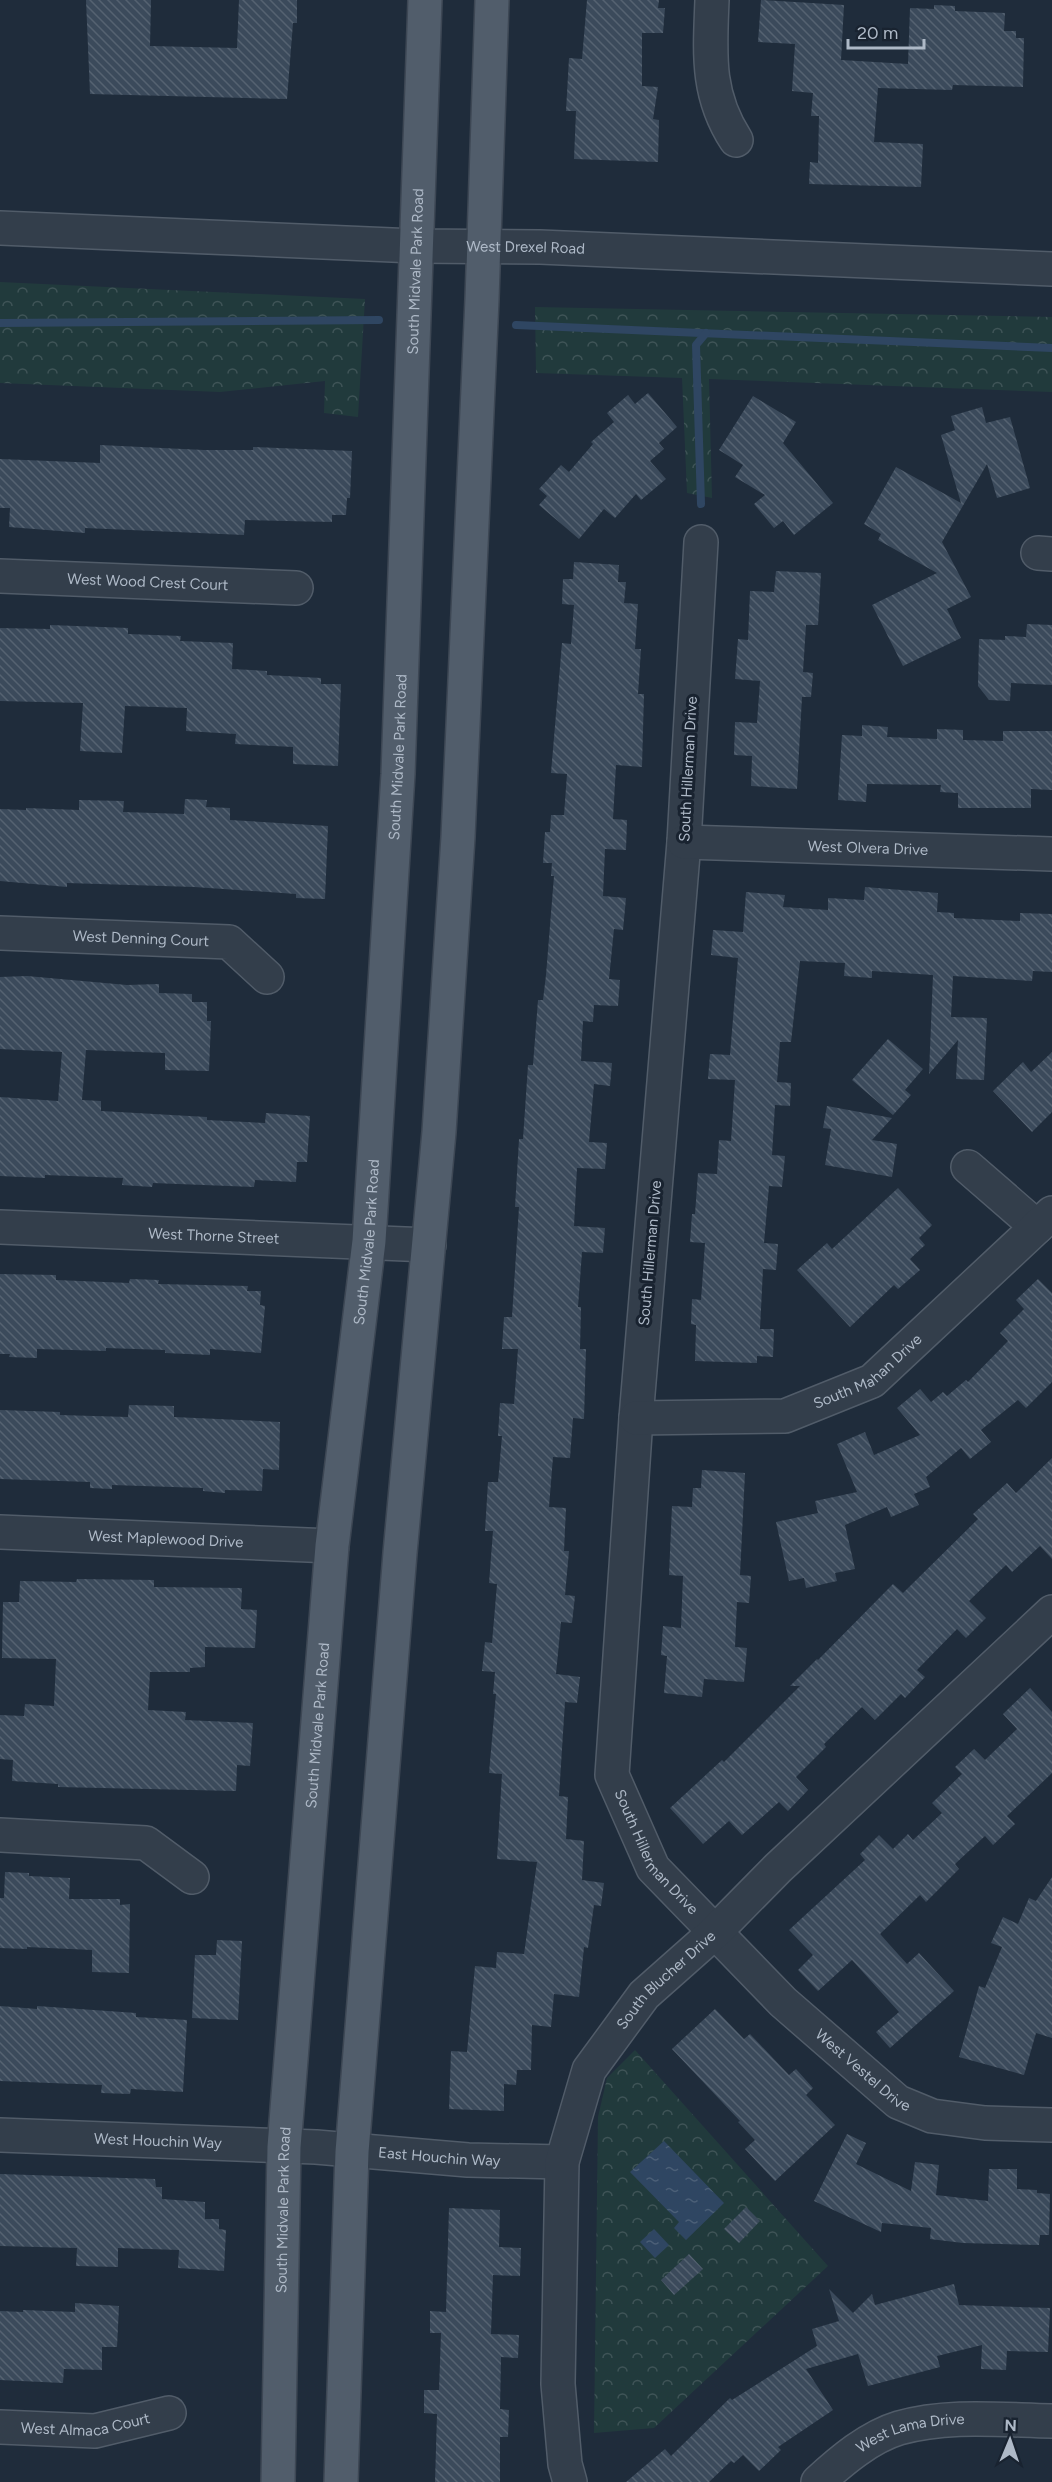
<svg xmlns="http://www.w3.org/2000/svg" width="1052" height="2482" viewBox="0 0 1052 2482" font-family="Figtree,sans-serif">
	<defs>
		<pattern id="park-crowns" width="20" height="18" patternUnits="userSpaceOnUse" patternTransform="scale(1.5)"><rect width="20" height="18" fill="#213a3c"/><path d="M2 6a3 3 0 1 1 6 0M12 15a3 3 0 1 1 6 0" fill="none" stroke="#3f5457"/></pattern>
		<pattern id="water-ripples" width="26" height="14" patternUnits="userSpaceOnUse" patternTransform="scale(1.5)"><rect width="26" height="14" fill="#2f4662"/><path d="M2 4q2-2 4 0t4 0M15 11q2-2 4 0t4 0" fill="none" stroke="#4b5f77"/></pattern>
		<pattern id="building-back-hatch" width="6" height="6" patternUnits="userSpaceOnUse" patternTransform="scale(1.5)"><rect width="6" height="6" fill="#3b4a5b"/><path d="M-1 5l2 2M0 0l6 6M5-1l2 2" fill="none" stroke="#556271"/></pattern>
	</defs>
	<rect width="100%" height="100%" fill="#1f2c3b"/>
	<!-- park -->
	<g fill="url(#park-crowns)">
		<path d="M 0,282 L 365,299 L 358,417 L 324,413 L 325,381 L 220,392 L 0,383 Z"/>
		<path d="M 535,307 L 1052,317 L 1052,392 L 709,379 L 712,498 L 687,493 L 682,378 L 536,373 Z"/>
		<path d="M 635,2050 L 828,2266 L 654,2428 L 594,2433 L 598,2117 L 607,2078 Z"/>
	</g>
	<!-- water -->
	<g fill="url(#water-ripples)">
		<path d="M 664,2141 L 724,2203 L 686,2240 L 674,2228 L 679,2222 L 630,2172 Z"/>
		<path d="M 654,2229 L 669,2245 L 655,2258 L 640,2242 Z"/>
	</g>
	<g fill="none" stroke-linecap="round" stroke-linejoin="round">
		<!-- stream -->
		<g stroke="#2f4662" stroke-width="8">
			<path d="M 0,323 L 379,320"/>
			<path d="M 516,325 L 1052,348"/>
			<path d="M 701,504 L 696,345 L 706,333"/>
		</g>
	</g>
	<!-- building -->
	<g fill="url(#building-back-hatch)">
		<path d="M 86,0 L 151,0 L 150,46 L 237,48 L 239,0 L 297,0 L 297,23 L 293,23 L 287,99 L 90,94 Z"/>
		<path d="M 587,0 L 659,0 L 658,8 L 665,8 L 663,33 L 642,33 L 642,86 L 658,87 L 653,119 L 659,120 L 658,162 L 574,159 L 576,111 L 566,111 L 569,58 L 582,59 Z"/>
		<path d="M 761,0 L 844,5 L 841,60 L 908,64 L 910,8 L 934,9 L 934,5 L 955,6 L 955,11 L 1005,13 L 1004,31 L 1016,31 L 1016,38 L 1024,38 L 1023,87 L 953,85 L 952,90 L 878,88 L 874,142 L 923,144 L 921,187 L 809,184 L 810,162 L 818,163 L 819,116 L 811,116 L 813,93 L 792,91 L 795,44 L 758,42 Z"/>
		<path d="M 648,393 L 677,427 L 659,443 L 664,449 L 650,461 L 666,479 L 641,500 L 636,494 L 615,518 L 604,509 L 579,539 L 539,505 L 547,496 L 539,489 L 561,465 L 569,472 L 593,444 L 591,442 L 614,422 L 607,413 L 628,395 L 635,404 Z"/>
		<path d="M 753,396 L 796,422 L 783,443 L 833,503 L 794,535 L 783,521 L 774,528 L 754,504 L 765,495 L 735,477 L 743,465 L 719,450 Z"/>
		<path d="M 982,407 L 986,423 L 1010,417 L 1030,488 L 997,498 L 987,464 L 942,542 L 971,597 L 947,609 L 961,638 L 903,666 L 872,605 L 937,573 L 878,540 L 881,534 L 864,524 L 896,467 L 961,503 L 941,435 L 955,430 L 951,416 Z"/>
		<path d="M 100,445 L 204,450 L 253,450 L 253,447 L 352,451 L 350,498 L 347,498 L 346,515 L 332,515 L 332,522 L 245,520 L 244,535 L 85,528 L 85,533 L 9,527 L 10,508 L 0,508 L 0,459 L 100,463 Z"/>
		<path d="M 574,562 L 619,565 L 618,582 L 626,582 L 624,603 L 638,604 L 635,649 L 641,649 L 638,694 L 644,694 L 642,767 L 616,765 L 613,819 L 627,820 L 626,850 L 605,849 L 603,896 L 626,898 L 623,930 L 614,929 L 609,979 L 620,980 L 618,1006 L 594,1005 L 593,1022 L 583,1021 L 581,1061 L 612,1063 L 610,1086 L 594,1084 L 589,1142 L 607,1143 L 605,1169 L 577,1168 L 574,1226 L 605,1228 L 603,1253 L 582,1252 L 578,1307 L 581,1307 L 580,1349 L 586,1349 L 584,1419 L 573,1418 L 570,1458 L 553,1457 L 549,1507 L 566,1508 L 564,1551 L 569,1551 L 565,1595 L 575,1596 L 572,1623 L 561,1622 L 556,1674 L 580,1677 L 577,1703 L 565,1702 L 559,1796 L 568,1797 L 566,1839 L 584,1841 L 582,1880 L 604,1883 L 601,1906 L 594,1905 L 588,1948 L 584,1947 L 579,1997 L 554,1994 L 551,2027 L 532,2025 L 531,2070 L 517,2070 L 516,2085 L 504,2084 L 504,2111 L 449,2109 L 451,2051 L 467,2052 L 475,1966 L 496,1968 L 497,1952 L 524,1954 L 537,1862 L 497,1859 L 502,1774 L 489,1773 L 496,1694 L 493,1694 L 495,1672 L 482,1671 L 485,1642 L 492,1643 L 497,1584 L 489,1583 L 493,1531 L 485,1531 L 488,1482 L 498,1482 L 502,1436 L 498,1436 L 500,1403 L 514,1404 L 518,1349 L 502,1349 L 504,1317 L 512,1317 L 519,1207 L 515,1207 L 519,1139 L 523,1139 L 528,1065 L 533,1065 L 538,1000 L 543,1000 L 546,975 L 554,876 L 551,876 L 552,863 L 543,863 L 545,832 L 550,832 L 551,815 L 564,815 L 567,774 L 551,773 L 562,643 L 571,644 L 574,605 L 562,604 L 563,579 L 573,579 Z"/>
		<path d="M 776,571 L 821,573 L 818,625 L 806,625 L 803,672 L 813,673 L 811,697 L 802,697 L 797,789 L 751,786 L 752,756 L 734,755 L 735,722 L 757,723 L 760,681 L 735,679 L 738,639 L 748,640 L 750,591 L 774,592 Z"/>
		<path d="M 1027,624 L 1052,625 L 1052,685 L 1011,683 L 1010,701 L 989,700 L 978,686 L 979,639 L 1005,640 L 1005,636 L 1026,637 Z"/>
		<path d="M 50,625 L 128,628 L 128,634 L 181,636 L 180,641 L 233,643 L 232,669 L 267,671 L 267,675 L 321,678 L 321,684 L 341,684 L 338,766 L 293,764 L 293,747 L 235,744 L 236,734 L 186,731 L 187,708 L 125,706 L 122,753 L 80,751 L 83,703 L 0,701 L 0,628 L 50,629 Z"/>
		<path d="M 862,725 L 888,727 L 887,737 L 937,739 L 937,729 L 963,730 L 963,740 L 1003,741 L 1003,731 L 1052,731 L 1052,790 L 1031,789 L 1031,808 L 958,808 L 958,793 L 940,792 L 941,785 L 867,784 L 866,802 L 838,800 L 842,735 L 862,736 Z"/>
		<path d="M 185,799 L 207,800 L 206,807 L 230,808 L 230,820 L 328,826 L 325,899 L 296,898 L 296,894 L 194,887 L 67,883 L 67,887 L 0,881 L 0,809 L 26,810 L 26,808 L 79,810 L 79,800 L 124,801 L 123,812 L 184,814 Z"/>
		<path d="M 865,887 L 938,893 L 937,912 L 954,913 L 954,918 L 1020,921 L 1020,913 L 1052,914 L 1052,972 L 1033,971 L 1032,981 L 953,976 L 951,1017 L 987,1018 L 984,1080 L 956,1079 L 958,1040 L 929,1074 L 933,975 L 872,971 L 872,978 L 844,976 L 845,963 L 800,961 L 791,1042 L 780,1042 L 777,1082 L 791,1083 L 790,1106 L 775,1105 L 772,1155 L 785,1156 L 782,1187 L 769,1186 L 764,1243 L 778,1244 L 776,1270 L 763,1269 L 760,1329 L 774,1329 L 773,1357 L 757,1356 L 757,1363 L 695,1361 L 696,1325 L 691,1324 L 692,1299 L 701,1300 L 705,1243 L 690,1242 L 692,1214 L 695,1214 L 698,1173 L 717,1174 L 719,1140 L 731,1141 L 735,1080 L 708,1079 L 710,1054 L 730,1055 L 738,958 L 711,955 L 713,930 L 743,932 L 746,892 L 785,895 L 783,907 L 828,910 L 828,898 L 864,900 Z"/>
		<path d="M 27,976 L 127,985 L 159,984 L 159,993 L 192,994 L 192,1002 L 207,1002 L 207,1021 L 211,1021 L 209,1071 L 165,1070 L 165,1053 L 86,1050 L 82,1100 L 101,1101 L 101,1111 L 207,1117 L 207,1120 L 265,1123 L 266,1113 L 310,1116 L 307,1162 L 297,1162 L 296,1182 L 255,1180 L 254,1187 L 153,1183 L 152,1187 L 122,1185 L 123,1178 L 45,1175 L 45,1178 L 0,1176 L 0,1097 L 58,1101 L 62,1052 L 0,1049 L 0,977 Z"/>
		<path d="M 888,1039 L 923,1069 L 905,1090 L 911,1095 L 893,1115 L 852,1080 Z"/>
		<path d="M 1052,1052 L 1052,1112 L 1032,1132 L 993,1091 L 1023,1062 L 1031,1072 Z"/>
		<path d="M 827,1106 L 892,1118 L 872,1140 L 897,1144 L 892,1177 L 825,1165 L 831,1129 L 823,1128 Z"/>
		<path d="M 898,1188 L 932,1225 L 919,1238 L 925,1245 L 910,1259 L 920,1270 L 898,1289 L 894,1285 L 850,1327 L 797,1270 L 827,1243 L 832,1249 Z"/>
		<path d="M 0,1274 L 56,1275 L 56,1280 L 129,1283 L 130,1279 L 159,1280 L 158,1284 L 248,1286 L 247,1291 L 261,1291 L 260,1305 L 265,1306 L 261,1353 L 210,1349 L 210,1355 L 165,1353 L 165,1350 L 106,1348 L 106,1351 L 37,1349 L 37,1358 L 9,1357 L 10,1354 L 0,1354 Z"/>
		<path d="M 1038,1279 L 1052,1293 L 1052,1382 L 1026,1408 L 1018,1400 L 981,1430 L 991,1442 L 970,1459 L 961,1448 L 926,1477 L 930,1487 L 914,1494 L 919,1505 L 891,1517 L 887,1507 L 845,1525 L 855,1569 L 835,1573 L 837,1581 L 806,1588 L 804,1578 L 789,1581 L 776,1522 L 818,1513 L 815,1501 L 857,1492 L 837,1444 L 865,1432 L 874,1455 L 920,1435 L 897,1408 L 920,1389 L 931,1402 L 943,1392 L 947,1396 L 966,1380 L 968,1382 L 1008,1341 L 1000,1333 L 1024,1309 L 1016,1300 Z"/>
		<path d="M 129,1405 L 174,1406 L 174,1417 L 280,1422 L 279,1470 L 263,1469 L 262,1491 L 225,1490 L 225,1493 L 203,1491 L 203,1488 L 112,1485 L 112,1489 L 90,1488 L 90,1482 L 0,1479 L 0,1410 L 60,1412 L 60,1415 L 128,1417 Z"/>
		<path d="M 1052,1458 L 1052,1559 L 1040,1546 L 1012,1572 L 1006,1565 L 969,1601 L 986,1618 L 966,1638 L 957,1629 L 917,1670 L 925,1677 L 905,1698 L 901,1694 L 875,1720 L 862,1707 L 824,1744 L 826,1747 L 796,1777 L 808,1790 L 788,1811 L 779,1802 L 742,1835 L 729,1821 L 703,1844 L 670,1808 L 722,1760 L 724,1762 L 800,1686 L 790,1686 L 817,1659 L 818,1660 L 893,1584 L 903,1593 L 978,1519 L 973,1514 L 1007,1483 L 1016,1493 Z"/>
		<path d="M 702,1470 L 745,1473 L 740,1575 L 751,1576 L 749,1603 L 737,1602 L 735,1647 L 747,1648 L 744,1682 L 704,1679 L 702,1697 L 664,1693 L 667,1656 L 661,1655 L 663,1626 L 681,1628 L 683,1576 L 669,1575 L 672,1506 L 692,1507 L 693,1488 L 701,1488 Z"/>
		<path d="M 77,1579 L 154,1580 L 154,1587 L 242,1588 L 241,1609 L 257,1610 L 255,1648 L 205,1647 L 205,1667 L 190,1668 L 190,1672 L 150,1672 L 148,1710 L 186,1712 L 185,1720 L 253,1723 L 250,1766 L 237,1765 L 236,1791 L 58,1787 L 58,1784 L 12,1781 L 13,1760 L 0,1759 L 0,1715 L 24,1716 L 25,1704 L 54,1706 L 56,1659 L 2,1658 L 3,1602 L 19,1602 L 20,1581 L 76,1582 Z"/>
		<path d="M 1030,1688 L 1052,1712 L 1052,1773 L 1007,1816 L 1015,1824 L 993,1845 L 985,1836 L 955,1864 L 959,1869 L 926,1902 L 920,1895 L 880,1934 L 907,1964 L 919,1953 L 954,1991 L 890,2048 L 876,2032 L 899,2012 L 852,1960 L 818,1991 L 798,1970 L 813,1955 L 789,1930 L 865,1860 L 860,1854 L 879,1835 L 893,1849 L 908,1834 L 913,1840 L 942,1813 L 932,1803 L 962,1774 L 955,1767 L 974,1749 L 985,1760 L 1017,1729 L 1003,1714 Z"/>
		<path d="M 5,1872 L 29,1873 L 29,1876 L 70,1878 L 69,1899 L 120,1899 L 120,1905 L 130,1904 L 129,1973 L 92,1972 L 92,1950 L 27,1947 L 27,1949 L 0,1948 L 0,1898 L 4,1898 Z"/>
		<path d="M 1052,1877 L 1052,2038 L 1036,2033 L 1024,2075 L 959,2057 L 979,1986 L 985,1988 L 1002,1947 L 991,1943 L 1003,1917 L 1018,1924 L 1029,1898 L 1036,1901 Z"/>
		<path d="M 217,1940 L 242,1941 L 238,2020 L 192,2018 L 195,1955 L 216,1955 Z"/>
		<path d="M 0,2006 L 37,2009 L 37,2006 L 136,2013 L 136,2017 L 187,2020 L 183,2092 L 131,2089 L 130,2094 L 101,2093 L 102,2085 L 0,2081 Z"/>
		<path d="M 715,2009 L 744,2039 L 750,2034 L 789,2075 L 796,2069 L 813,2088 L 806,2095 L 835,2125 L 775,2181 L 745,2149 L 755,2140 L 738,2122 L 740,2121 L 672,2049 Z"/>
		<path d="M 847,2134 L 866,2143 L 856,2164 L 911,2191 L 915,2162 L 939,2165 L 936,2195 L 988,2201 L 989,2169 L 1017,2169 L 1017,2189 L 1037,2190 L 1037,2193 L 1050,2194 L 1049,2235 L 1040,2235 L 1039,2245 L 963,2243 L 930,2239 L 931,2228 L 882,2223 L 881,2232 L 814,2201 Z"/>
		<path d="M 0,2174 L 155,2179 L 156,2187 L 162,2187 L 162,2199 L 205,2202 L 205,2219 L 219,2219 L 219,2229 L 226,2230 L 224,2271 L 178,2268 L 179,2250 L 118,2248 L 118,2267 L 76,2266 L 77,2248 L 0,2246 Z"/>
		<path d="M 746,2207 L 760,2221 L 739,2243 L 724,2229 Z"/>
		<path d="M 449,2208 L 500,2210 L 499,2247 L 521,2248 L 520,2276 L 493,2275 L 491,2334 L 519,2335 L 518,2358 L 501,2357 L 500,2409 L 509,2410 L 508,2437 L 500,2437 L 500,2482 L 435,2482 L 437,2414 L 424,2413 L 424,2390 L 439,2390 L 441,2333 L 430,2333 L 430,2311 L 446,2312 Z"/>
		<path d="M 689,2254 L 703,2269 L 674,2295 L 661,2280 Z"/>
		<path d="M 954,2284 L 959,2305 L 1050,2308 L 1048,2352 L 1007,2351 L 1006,2370 L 981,2369 L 982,2345 L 937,2356 L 940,2367 L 868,2386 L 858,2354 L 806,2369 L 833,2410 L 778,2447 L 781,2450 L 759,2471 L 743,2455 L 734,2463 L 731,2461 L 709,2482 L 626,2482 L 665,2449 L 671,2456 L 730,2398 L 732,2400 L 817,2346 L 812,2329 L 839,2321 L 829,2289 L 853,2313 L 872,2294 L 875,2305 Z"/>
		<path d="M 75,2303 L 119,2306 L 117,2347 L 102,2347 L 102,2370 L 64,2369 L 63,2383 L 0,2380 L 0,2311 L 23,2312 L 23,2310 L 75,2312 Z"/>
	</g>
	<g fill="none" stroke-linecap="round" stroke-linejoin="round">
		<defs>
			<g id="minor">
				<path d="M 712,0 C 710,53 706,94 736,140"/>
				<path id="s1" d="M 0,228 L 415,246 L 540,247 L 1052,269"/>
				<path id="s2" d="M 701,542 L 684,842 L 636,1418 L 612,1775 L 653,1868 L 783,2002 L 898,2102 L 932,2116 L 985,2123 L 1052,2125"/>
				<path d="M 1038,553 L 1052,554"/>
				<path id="s3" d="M 0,576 L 296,588"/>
				<path id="s4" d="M 684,842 L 1052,854"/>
				<path id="s5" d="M 0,933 L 229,942 L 267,977"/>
				<path d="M 968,1167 L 1037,1227"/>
				<path id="s6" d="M 0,1227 L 429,1245"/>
				<path id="s7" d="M 636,1418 L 785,1416 L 872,1381 L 1052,1213"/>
				<path id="s8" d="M 0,1532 L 332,1546"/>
				<path d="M 0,1835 L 146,1843 L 192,1877"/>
				<path id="s9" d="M 0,2135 L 316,2147 L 468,2160 L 562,2162"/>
				<path id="s10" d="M 0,2427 L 95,2431 L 169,2413"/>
				<path id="s11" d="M 570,2482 L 565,2464 L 558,2384 L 562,2162 L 589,2070 L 644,1995 L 714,1933 L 778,1868 L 1052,1612"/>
				<path id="s12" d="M 818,2482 C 841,2461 869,2437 899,2428 C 948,2414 1001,2420 1052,2421"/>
			</g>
			<g id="major">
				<path id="s13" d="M 278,2482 L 284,2147 L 332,1546 L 369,1241 L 398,774 L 425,0"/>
				<path d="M 341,2482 L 352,2152 L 400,1553 L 439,1132 L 458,837 L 482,299 L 492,0"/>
			</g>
		</defs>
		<!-- minor casing -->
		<use href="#minor" stroke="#515c69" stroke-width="36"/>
		<!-- major casing -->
		<use href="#major" stroke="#3d4754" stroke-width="36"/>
		<!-- minor -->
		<use href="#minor" stroke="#333e4b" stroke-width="33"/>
		<!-- major -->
		<use href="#major" stroke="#515d6b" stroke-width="33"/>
	</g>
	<g text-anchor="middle" stroke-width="6" stroke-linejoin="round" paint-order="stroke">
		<!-- street labels -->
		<g font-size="15" fill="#aeb9c7" stroke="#192330">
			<text dy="5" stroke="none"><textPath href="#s1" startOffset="526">West Drexel Road</textPath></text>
			<text dy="5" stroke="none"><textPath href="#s13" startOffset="2216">South Midvale Park Road</textPath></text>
			<text dy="5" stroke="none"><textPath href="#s3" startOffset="148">West Wood Crest Court</textPath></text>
			<text dy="5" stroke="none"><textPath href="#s13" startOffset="1730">South Midvale Park Road</textPath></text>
			<text transform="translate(688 769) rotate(-87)" y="5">South Hillerman Drive</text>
			<text dy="5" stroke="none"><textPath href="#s4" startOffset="184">West Olvera Drive</textPath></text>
			<text dy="5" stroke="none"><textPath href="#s5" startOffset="141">West Denning Court</textPath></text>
			<text dy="5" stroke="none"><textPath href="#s6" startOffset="214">West Thorne Street</textPath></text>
			<text dy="5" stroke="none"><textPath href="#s13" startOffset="1244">South Midvale Park Road</textPath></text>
			<text transform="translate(650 1253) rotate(-85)" y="5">South Hillerman Drive</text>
			<text dy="5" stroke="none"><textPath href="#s7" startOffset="244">South Mahan Drive</textPath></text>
			<text dy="5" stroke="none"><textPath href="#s8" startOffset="166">West Maplewood Drive</textPath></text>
			<text dy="5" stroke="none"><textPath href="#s13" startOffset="758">South Midvale Park Road</textPath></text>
			<text dy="5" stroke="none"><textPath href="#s2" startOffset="1326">South Hillerman Drive</textPath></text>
			<text dy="5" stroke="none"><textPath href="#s11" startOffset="536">South Blucher Drive</textPath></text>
			<text dy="5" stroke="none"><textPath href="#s2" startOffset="1630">West Vestel Drive</textPath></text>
			<text dy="5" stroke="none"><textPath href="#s9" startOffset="158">West Houchin Way</textPath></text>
			<text dy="5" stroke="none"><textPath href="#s9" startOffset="440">East Houchin Way</textPath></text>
			<text dy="5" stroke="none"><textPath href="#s13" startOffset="272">South Midvale Park Road</textPath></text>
			<text dy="5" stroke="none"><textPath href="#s10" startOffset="86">West Almaca Court</textPath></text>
			<text dy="5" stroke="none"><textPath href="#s12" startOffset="108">West Lama Drive</textPath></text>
		</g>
	</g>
	<!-- north arrow -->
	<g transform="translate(1010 2440) rotate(2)" stroke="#192330" stroke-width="4.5" paint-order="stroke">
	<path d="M0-4.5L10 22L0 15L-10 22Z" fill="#aeb9c7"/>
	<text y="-9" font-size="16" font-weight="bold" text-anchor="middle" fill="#aeb9c7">N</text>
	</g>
	<!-- scale -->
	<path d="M848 39v9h76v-9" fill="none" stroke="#aeb9c7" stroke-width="3"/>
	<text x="857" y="39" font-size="18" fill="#aeb9c7" stroke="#192330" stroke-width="4.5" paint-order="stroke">20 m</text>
</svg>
